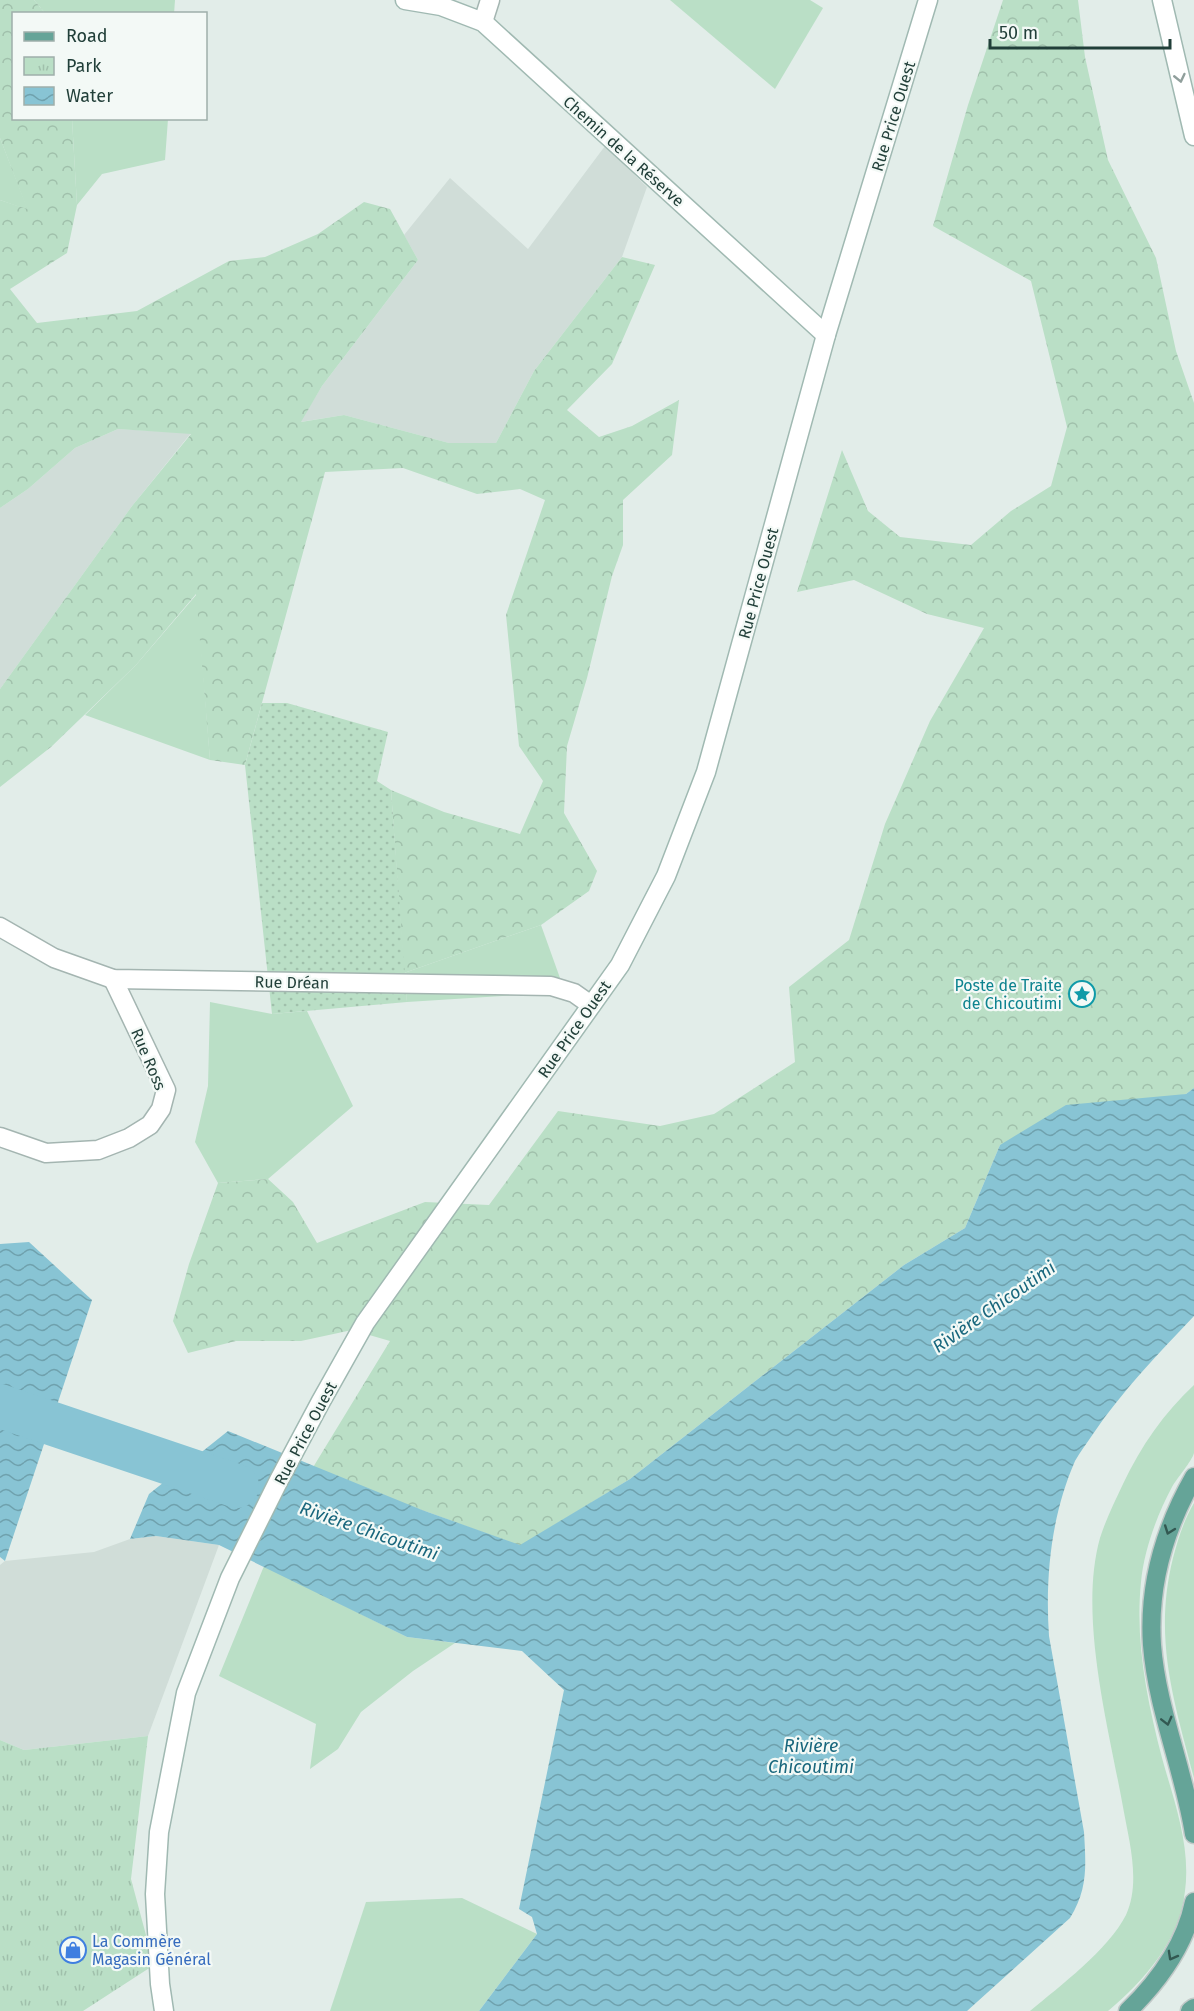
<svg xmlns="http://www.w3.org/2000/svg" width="1194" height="2011" viewBox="0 0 1194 2011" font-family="'Fira Sans',sans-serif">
	<defs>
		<pattern id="forest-crowns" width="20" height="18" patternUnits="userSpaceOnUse" patternTransform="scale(1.5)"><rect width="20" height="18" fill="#badfc6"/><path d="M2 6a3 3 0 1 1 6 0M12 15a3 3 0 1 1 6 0" fill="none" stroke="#a0c0ab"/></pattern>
		<pattern id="park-tufts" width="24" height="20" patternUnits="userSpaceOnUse" patternTransform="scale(1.5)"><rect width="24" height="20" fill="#badfc6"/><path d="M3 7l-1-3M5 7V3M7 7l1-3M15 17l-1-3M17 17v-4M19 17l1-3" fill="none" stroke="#a0c0ab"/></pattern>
		<pattern id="garden-dots" width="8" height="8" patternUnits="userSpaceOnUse" patternTransform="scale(1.5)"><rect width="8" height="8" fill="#badfc6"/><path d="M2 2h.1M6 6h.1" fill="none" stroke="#a0c0ab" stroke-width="1.8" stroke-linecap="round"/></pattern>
		<pattern id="water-waves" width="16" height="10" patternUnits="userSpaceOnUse" patternTransform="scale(1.5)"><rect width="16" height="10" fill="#88c4d4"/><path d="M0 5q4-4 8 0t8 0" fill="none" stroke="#6fa1ad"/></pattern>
	</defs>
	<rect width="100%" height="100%" fill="#e2ede9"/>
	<!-- built -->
	<g fill="#d0ddd8">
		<path d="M 605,146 L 647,187 L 622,257 L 534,371 L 496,443 L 449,443 L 344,415 L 300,422 L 322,386 L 418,260 L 404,235 L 450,178 L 528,249 Z"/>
		<path d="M 118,429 L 191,433 L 132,506 L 0,689 L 0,508 L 28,489 L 75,448 Z"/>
		<path d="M 156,1536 L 219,1545 L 148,1736 L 24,1750 L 0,1740 L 0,1565 L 5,1561 L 94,1552 L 130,1539 Z"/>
	</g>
	<!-- grass -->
	<g fill="#badfc6">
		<path d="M 34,0 L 175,0 L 174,14 L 45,13 Z"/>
		<path d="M 670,0 L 810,0 L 823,8 L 775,89 Z"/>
		<path d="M 72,119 L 168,119 L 165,160 L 102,174 L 77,205 Z"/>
		<path d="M 0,138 L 28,210 L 0,200 Z"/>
		<path d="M 197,594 L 210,760 L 85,715 L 136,665 Z"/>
		<path d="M 541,925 L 565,992 L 407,1002 L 404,973 Z"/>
		<path d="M 210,1002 L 272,1014 L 307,1011 L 353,1106 L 268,1179 L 218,1183 L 195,1142 L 208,1086 Z"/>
		<path d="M 1194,1385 C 1194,1401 1194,1418 1194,1435 C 1194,1440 1194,1448 1194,1453 C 1192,1461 1177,1478 1172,1487 C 1157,1515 1144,1550 1141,1582 C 1135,1642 1147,1700 1162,1758 C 1174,1801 1191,1846 1185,1891 C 1180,1940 1144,1981 1108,2011 L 1030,2011 C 1060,1986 1108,1950 1126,1915 C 1141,1882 1129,1841 1123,1807 C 1109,1729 1078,1616 1100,1538 C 1106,1519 1115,1501 1123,1484 C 1141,1446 1164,1413 1194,1385 Z"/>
		<path d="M 1194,1503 L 1194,1778 C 1174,1701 1153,1638 1173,1558 C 1178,1539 1184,1520 1194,1503 Z"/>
		<path d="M 264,1566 L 407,1637 L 455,1643 L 413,1671 L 361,1712 L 338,1749 L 310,1769 L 316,1724 L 219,1676 Z"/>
		<path d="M 462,1898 L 537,1934 L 479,2011 L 330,2011 L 366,1902 Z"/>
	</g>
	<!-- forest -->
	<g fill="url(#forest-crowns)">
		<path d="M 0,0 L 34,0 L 45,13 L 14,14 L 14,118 L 72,119 L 77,205 L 67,253 L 10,289 L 37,323 L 137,311 L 229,261 L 265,257 L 318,234 L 364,202 L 390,209 L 418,260 L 322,386 L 301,422 L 344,415 L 449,443 L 496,443 L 534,371 L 622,257 L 655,265 L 612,364 L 567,410 L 599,437 L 632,426 L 679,400 L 672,455 L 623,500 L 623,545 L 612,576 L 587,678 L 567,746 L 564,813 L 597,871 L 589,891 L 541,925 L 404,973 L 391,790 L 444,812 L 520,834 L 543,781 L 519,746 L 506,615 L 545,500 L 520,489 L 477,494 L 403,468 L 325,472 L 245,765 L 210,760 L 196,594 L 136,665 L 51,747 L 0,787 L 0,689 L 132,506 L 191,434 L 118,429 L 75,448 L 28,489 L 0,508 L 0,200 L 27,209 L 0,138 Z"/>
		<path d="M 1003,0 L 1078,0 L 1085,57 L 1108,160 L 1156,258 L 1176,351 L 1194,403 L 1194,1088 L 1186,1094 L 1000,1145 L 965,1228 L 904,1265 L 630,1479 L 520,1546 L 422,1510 L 301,1487 L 390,1341 L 352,1330 L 301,1341 L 236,1341 L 188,1353 L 173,1321 L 189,1264 L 218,1183 L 268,1179 L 293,1202 L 317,1243 L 425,1202 L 489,1205 L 558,1111 L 660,1126 L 714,1114 L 795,1062 L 789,987 L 849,940 L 885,824 L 930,721 L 984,628 L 927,614 L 854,580 L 797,592 L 842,450 L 868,511 L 900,537 L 971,545 L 1011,511 L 1051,486 L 1067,427 L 1031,281 L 933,226 L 968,105 Z"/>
	</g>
	<!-- park -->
	<path fill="url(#park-tufts)" d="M 148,1736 L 131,1879 L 154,1965 L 83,2011 L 0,2011 L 0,1740 L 24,1750 Z"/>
	<!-- garden -->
	<path fill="url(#garden-dots)" d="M 262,703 L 287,703 L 388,732 L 377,781 L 391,790 L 407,1002 L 272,1014 L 245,765 Z"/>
	<!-- water -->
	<g fill="url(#water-waves)">
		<path d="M 1194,1088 L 1194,1316 C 1159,1353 1122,1391 1093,1434 C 1087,1443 1080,1452 1075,1461 C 1051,1516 1045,1577 1049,1636 L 1084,1832 C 1086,1866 1088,1889 1070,1918 L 967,2011 L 479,2011 L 537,1934 L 532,1917 L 519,1909 L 564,1690 L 522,1651 L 407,1637 L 219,1545 L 156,1536 L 130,1539 L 149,1494 L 228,1431 L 422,1510 L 520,1545 L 630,1479 L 904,1265 L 965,1228 L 1000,1145 L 1066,1105 L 1186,1094 Z"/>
		<path d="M 29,1242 L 92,1300 L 5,1561 L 0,1557 L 0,1244 Z"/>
	</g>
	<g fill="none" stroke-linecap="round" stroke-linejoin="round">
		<!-- river -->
		<path stroke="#88c4d4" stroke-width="44" d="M 0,1406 L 237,1486"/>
		<defs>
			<g id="street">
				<path d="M 483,22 L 490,0"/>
				<path d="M 0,927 L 54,958 L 113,979 L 551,986 L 574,993 L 591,1005"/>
				<path d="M 0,1137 L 46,1153 L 98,1150 L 129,1138 L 150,1125 L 161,1109 L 166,1090 L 113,979"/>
			</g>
			<g id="secondary">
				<path d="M 405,0 L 441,6 L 483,22 L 826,335"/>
				<path d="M 1162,0 L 1194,136"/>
				<path d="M 164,2011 L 160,1984 L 155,1894 L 159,1832 L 186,1693 L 230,1578 L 279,1480 L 320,1403 L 365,1323 L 620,965 L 666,876 L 706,772 L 826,335 L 928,0"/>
			</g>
			<g id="primary">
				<path d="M 1194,1477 C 1165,1528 1148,1585 1152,1645 C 1157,1709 1184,1770 1194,1834"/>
				<path d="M 1128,2011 C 1159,1981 1185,1945 1194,1902"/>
				<path d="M 1190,2011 L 1194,2008"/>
			</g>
		</defs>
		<!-- street casing -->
		<use href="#street" stroke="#a4b5b1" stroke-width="21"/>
		<!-- secondary casing -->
		<use href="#secondary" stroke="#a0b9b2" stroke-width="21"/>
		<!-- primary casing -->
		<use href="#primary" stroke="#c1c9c8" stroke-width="21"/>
		<!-- street -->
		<use href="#street" stroke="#fff" stroke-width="18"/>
		<!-- secondary -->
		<use href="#secondary" stroke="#fff" stroke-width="18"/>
		<!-- primary -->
		<use href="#primary" stroke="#65a498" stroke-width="18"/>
	</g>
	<!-- one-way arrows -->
	<defs><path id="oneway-chevron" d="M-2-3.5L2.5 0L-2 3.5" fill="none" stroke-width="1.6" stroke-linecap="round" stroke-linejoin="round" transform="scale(1.5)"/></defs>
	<use stroke="#909f9c" href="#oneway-chevron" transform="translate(1180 78) rotate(77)"/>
	<g stroke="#325851">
		<use href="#oneway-chevron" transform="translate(1169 1530) rotate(110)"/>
		<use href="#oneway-chevron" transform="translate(1167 1721) rotate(76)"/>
		<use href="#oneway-chevron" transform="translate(1172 1956) rotate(119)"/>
	</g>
	<!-- icons -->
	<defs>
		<symbol id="sight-ring" viewBox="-11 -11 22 22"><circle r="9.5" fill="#f3f9f6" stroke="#0f9aa8" stroke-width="1.5"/><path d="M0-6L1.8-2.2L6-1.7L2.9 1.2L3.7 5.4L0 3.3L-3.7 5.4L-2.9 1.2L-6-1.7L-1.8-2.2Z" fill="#0f9aa8"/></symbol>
		<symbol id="shop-ring" viewBox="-11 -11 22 22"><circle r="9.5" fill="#f3f9f6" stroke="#3f7fe0" stroke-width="1.5"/><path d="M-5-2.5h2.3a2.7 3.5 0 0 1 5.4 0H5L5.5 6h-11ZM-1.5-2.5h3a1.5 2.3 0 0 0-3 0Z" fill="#3f7fe0"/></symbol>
	</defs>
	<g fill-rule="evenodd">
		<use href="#sight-ring" x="1067" y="979" width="30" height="30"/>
		<use href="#shop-ring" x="58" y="1935" width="30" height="30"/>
	</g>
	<g text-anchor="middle" stroke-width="4.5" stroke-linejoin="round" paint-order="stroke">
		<!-- street labels -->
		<g font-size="16" fill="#213f39" stroke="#f3f9f6">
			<text transform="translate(893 116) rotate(-73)" y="6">Rue Price Ouest</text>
			<text transform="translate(624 151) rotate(42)" y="6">Chemin de la Réserve</text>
			<text transform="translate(758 583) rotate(-75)" y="6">Rue Price Ouest</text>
			<text transform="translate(292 982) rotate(1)" y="6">Rue Dréan</text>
			<text transform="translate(574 1029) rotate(-55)" y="6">Rue Price Ouest</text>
			<text transform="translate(149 1059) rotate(67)" y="6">Rue Ross</text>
			<text transform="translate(305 1433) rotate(-62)" y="6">Rue Price Ouest</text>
		</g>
		<!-- culture labels -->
		<g font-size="16" fill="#0d838f" stroke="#f3f9f6" text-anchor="end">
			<text x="1062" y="991">Poste de Traite<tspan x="1062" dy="18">de Chicoutimi</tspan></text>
		</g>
		<!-- shop labels -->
		<g font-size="16" fill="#366cbe" stroke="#f3f9f6" text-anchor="start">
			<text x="92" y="1947">La Commère<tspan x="92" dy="18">Magasin Général</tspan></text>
		</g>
		<!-- water labels -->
		<g font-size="18" font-style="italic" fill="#19677d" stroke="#f3f9f6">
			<text transform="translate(994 1307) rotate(-35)" y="6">Rivière Chicoutimi</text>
			<text transform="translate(369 1531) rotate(19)" y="6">Rivière Chicoutimi</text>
			<text x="811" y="1752">Rivière<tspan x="811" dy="21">Chicoutimi</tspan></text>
		</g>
	</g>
	<!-- legend -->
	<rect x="12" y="12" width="195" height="108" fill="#f3f9f6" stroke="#9fafaa" stroke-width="1.5"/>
	<rect x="24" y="32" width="30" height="9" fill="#65a498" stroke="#9fafaa" stroke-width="1.5"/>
	<text x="66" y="42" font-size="18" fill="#213f39">Road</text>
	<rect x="24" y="57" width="30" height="18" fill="url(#park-tufts)" stroke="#9fafaa" stroke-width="1.5"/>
	<text x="66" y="72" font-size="18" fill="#213f39">Park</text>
	<rect x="24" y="87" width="30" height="18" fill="url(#water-waves)" stroke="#9fafaa" stroke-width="1.5"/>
	<text x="66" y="102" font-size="18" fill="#213f39">Water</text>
	<!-- scale -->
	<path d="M990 39v9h180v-9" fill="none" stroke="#213f39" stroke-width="3"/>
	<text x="999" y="39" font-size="18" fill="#213f39" stroke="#f3f9f6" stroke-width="4.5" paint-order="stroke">50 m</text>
</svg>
